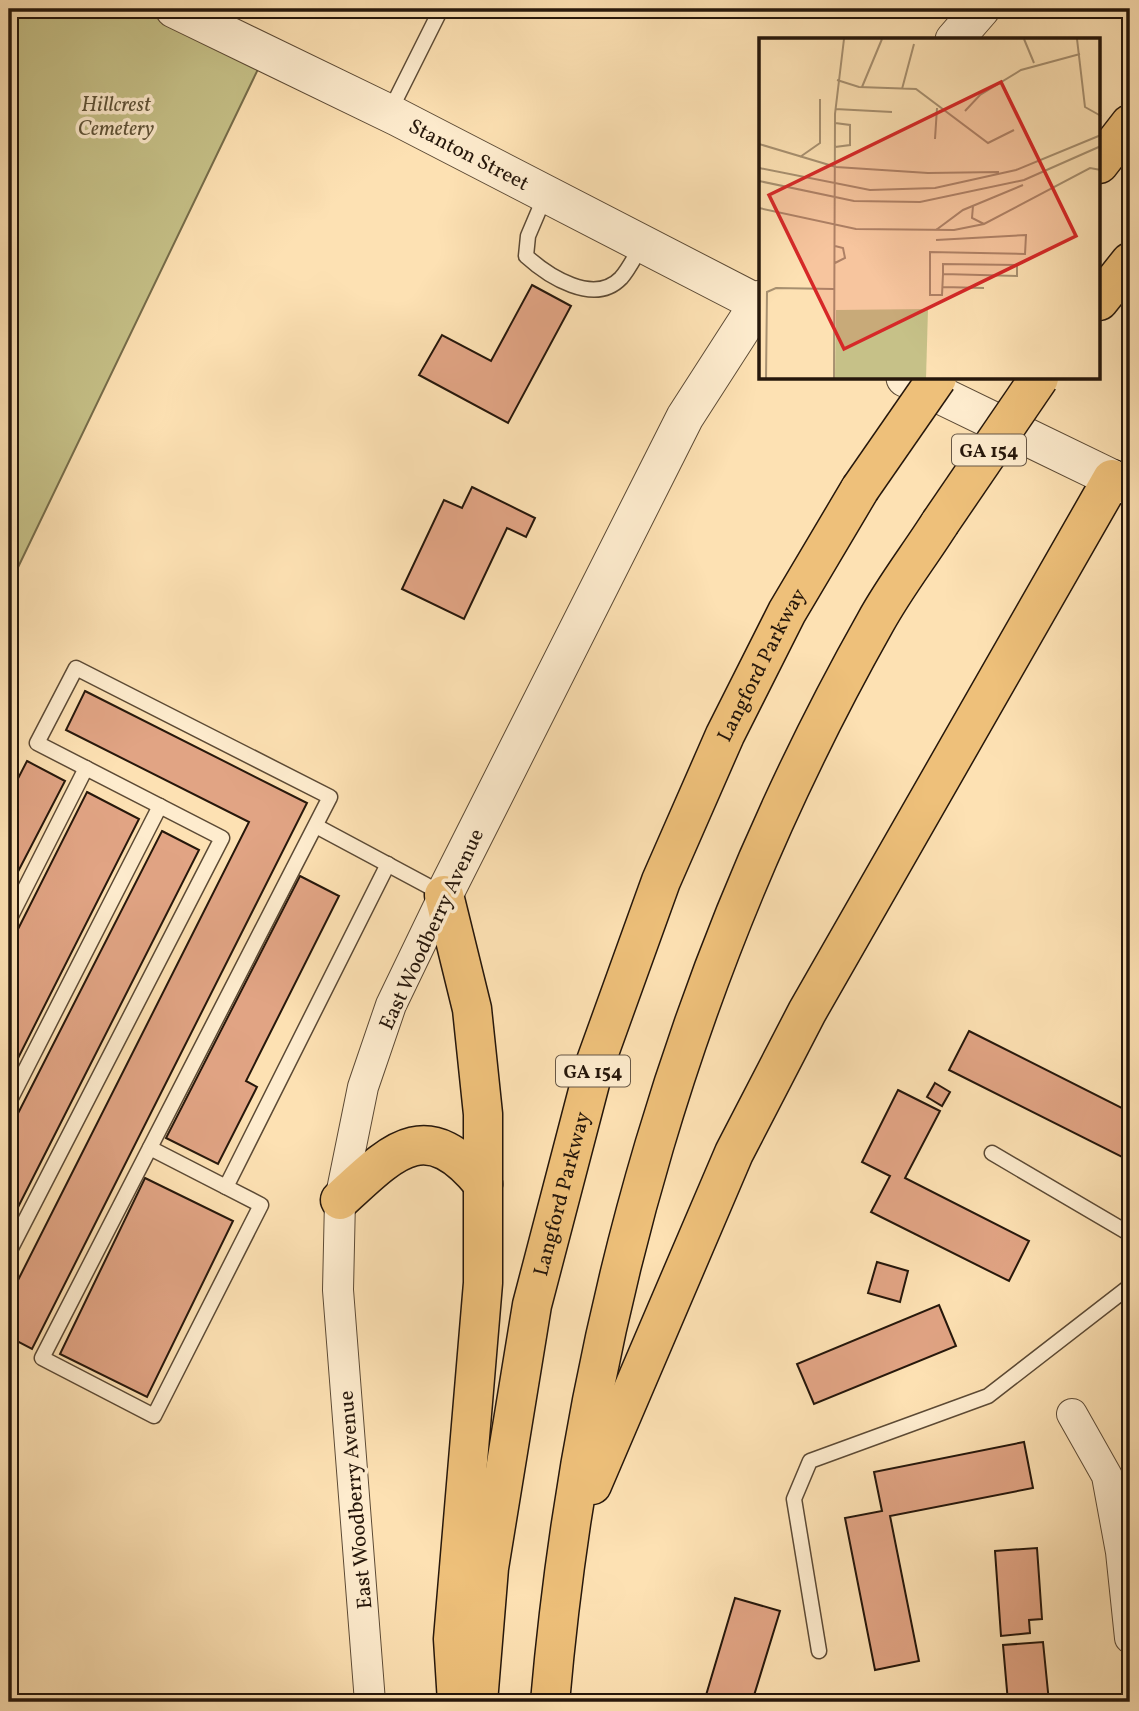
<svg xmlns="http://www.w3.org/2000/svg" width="1139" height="1711" viewBox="0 0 1139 1711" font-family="Vollkorn,serif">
	<rect width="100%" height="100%" fill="#fde1b3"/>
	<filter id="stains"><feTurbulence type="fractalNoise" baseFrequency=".00286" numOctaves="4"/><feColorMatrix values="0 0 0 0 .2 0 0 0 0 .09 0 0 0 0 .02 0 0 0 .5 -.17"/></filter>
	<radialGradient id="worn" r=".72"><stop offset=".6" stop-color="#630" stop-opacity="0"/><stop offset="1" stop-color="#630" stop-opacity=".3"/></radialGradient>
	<!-- green -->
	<path fill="#c6c188" stroke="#766c4a" stroke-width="2" d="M 9,9 L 152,9 L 261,63 L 9,586 Z"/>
	<!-- building -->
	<g fill="#e1a484" stroke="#26170b" stroke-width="2">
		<path d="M 532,285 L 571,306 L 508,423 L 419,375 L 442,335 L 491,361 Z"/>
		<path d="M 472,487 L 535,518 L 526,537 L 507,528 L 464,619 L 402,589 L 444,500 L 462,508 Z"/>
		<path d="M 85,691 L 307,803 L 32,1349 L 9,1337 L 9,1298 L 249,822 L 66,730 Z"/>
		<path d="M 27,761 L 65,781 L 9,889 L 9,796 Z"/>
		<path d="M 87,792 L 139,819 L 9,1076 L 9,947 Z"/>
		<path d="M 162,831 L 199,850 L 9,1225 L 9,1131 Z"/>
		<path d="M 300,876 L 339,896 L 246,1081 L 257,1087 L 218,1164 L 166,1138 Z"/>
		<path d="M 969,1031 L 1130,1112 L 1130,1161 L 949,1070 Z"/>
		<path d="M 935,1083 L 950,1092 L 942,1106 L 927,1097 Z"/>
		<path d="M 898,1090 L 940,1111 L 905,1178 L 1029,1241 L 1009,1281 L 871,1212 L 890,1176 L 862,1162 Z"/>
		<path d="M 145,1178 L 233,1221 L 147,1397 L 60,1354 Z"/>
		<path d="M 877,1262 L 908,1271 L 900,1302 L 868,1293 Z"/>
		<path d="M 939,1305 L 956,1346 L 814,1404 L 797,1364 Z"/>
		<path d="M 1024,1442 L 1033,1488 L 890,1516 L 919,1661 L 875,1670 L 845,1518 L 882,1511 L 874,1472 Z"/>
		<path d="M 1037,1548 L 1042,1619 L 1029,1620 L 1030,1633 L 1001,1636 L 995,1551 Z"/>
		<path d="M 735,1598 L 780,1611 L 752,1702 L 704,1702 Z"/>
		<path d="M 1043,1642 L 1049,1702 L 1008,1702 L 1003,1645 Z"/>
	</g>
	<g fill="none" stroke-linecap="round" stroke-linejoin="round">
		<defs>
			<g id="service">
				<path d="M 389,113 L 441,9"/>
				<path d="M 545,196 L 528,236 L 526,256 C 548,276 594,306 621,278 C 629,269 635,256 642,245"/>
				<path d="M 316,826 L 443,894"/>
				<path d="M 9,920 L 86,768"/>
				<path d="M 9,1102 L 160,806"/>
				<path d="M 150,1148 L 226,1187"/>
				<path d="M 992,1153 L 1130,1234"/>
				<path d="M 9,1252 L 222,838 L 37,743 L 76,668 L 330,797 L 42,1358 L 154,1416 L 261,1205 L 226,1187 L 388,864"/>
				<path d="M 819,1651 L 794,1499 L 810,1461 L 988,1396 L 1130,1286"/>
			</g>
			<g id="minor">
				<path d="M 1072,1414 L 1107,1476 L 1121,1552 L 1130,1638"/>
				<path d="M 370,1702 L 338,1290 L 340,1200 L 363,1087 L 391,1005 L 444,895"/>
			</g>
			<g id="tertiary">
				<path id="s1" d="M 174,9 L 397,117 L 761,305"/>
				<path d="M 954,40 L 981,9"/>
				<path d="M 905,378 L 1130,487"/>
				<path d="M 444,895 L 685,417 L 761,299"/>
			</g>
			<g id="motorway">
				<path d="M 1099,164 L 1130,124"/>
				<path d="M 1099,301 L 1130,262"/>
				<path d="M 444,895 L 472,1009 L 483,1114 L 483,1283 L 453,1639 L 457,1702"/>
				<path d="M 340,1200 C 393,1151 426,1114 483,1184"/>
				<path d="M 592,1485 L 734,1153 L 807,1012 L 1112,479"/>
				<path id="s2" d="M 478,1702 L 489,1568 L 532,1305 L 595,1064 L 661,881 L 725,735 L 787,612 L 860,489"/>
				<path d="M 550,1702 C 583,1323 687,956 875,623 C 894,588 919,556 940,523"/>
			</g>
		</defs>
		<!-- service casing -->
		<use href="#service" stroke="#5c4a35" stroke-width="17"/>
		<!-- minor casing -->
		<use href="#minor" stroke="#5c4a35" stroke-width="32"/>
		<!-- tertiary casing -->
		<use href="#tertiary" stroke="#5c4a35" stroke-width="39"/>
		<!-- motorway casing -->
		<use href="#motorway" stroke="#26170b" stroke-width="41"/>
		<!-- service -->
		<use href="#service" stroke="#feecce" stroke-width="14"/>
		<!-- minor -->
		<use href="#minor" stroke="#feecce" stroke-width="30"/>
		<!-- tertiary -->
		<use href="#tertiary" stroke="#feecce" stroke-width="37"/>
		<!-- motorway -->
		<use href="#motorway" stroke="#eec07a" stroke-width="38"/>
		<defs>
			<g id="motorway-bridge">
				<path d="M 860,489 L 937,378"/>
				<path d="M 940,523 L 1039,378"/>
			</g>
		</defs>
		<!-- motorway-bridge casing -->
		<use href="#motorway-bridge" stroke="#26170b" stroke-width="41" stroke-linecap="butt"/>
		<!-- motorway-bridge -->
		<use href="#motorway-bridge" stroke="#eec07a" stroke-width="38"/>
	</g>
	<g text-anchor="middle" stroke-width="7" stroke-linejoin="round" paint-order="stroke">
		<!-- shield labels -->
		<g fill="#feecce" stroke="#675746" stroke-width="2">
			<rect x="952" y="434.5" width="74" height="31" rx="5"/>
			<rect x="556" y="1055.5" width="74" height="31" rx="5"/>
		</g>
		<g font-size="19" font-weight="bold" fill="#26170b">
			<text x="989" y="457">GA 154</text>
			<text x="593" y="1078">GA 154</text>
		</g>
		<!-- park labels -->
		<g font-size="21" font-style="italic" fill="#5e5237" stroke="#feecce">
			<text x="116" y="111">Hillcrest<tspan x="116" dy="24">Cemetery</tspan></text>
		</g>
		<!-- street labels -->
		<g font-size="21" fill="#26170b" stroke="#feecce">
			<text dy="7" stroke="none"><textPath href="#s1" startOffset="329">Stanton Street</textPath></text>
			<text dy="7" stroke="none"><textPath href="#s2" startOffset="1083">Langford Parkway</textPath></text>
			<text transform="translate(431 929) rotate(-65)" y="7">East Woodberry Avenue</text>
			<text dy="7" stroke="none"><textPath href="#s2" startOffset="516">Langford Parkway</textPath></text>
			<text transform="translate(355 1500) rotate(-95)" y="7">East Woodberry Avenue</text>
		</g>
	</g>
	<!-- overview -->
	<g transform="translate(759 38)">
		<rect width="341" height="341" fill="#fde1b3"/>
		<path d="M 169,271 L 167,341 L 76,341 L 77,272 Z" fill="#c6c188"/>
		<path fill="none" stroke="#a79070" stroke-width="2" d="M 265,1 L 275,25M 318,1 L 326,69 L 342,78M 78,42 L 100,49 L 157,51 L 229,105 L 255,92M 103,49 L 123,1M 143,51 L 155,6M 76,71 L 133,74M 206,73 L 221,57 L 262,32 L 321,16M 76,85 L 91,87 L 91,107 L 76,109M 176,101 L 178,70M 0,106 L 77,129M 41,119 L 61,105 L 61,61M 77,129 L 169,135 L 240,134M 0,130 L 111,152 L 176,150 L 257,132 L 342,97M 0,143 L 95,163 L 161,164 L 265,142 L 342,108M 214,168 L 213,180 L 225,186M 0,170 L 97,191 L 195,192 L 225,186 L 331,130 L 342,132M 177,192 L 204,172 L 264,147M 177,202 L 267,197 L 266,216 L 171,214 L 171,257 L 183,257 L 184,236 L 184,226 L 258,227 L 258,238 L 184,236M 76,225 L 86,220 L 84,210 L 76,208M 184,249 L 225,250M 7,341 L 8,254 L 17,250 L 75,251M 75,341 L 76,76 L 85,1"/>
		<path fill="#d62828" fill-opacity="0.15" stroke="#d62828" stroke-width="3.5" d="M 242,44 L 317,198 L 85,311 L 10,157 Z"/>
		<rect width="341" height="341" fill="none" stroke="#26170b" stroke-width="3.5"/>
	</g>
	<!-- margin -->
	<rect width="1139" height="1711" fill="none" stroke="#fde1b3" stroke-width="35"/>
	<rect x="10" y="10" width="1118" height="1690" fill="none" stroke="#26170b" stroke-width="3.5"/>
	<rect x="18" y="18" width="1104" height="1676" fill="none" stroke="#26170b" stroke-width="2"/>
	<rect width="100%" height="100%" filter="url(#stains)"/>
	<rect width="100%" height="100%" fill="url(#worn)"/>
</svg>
